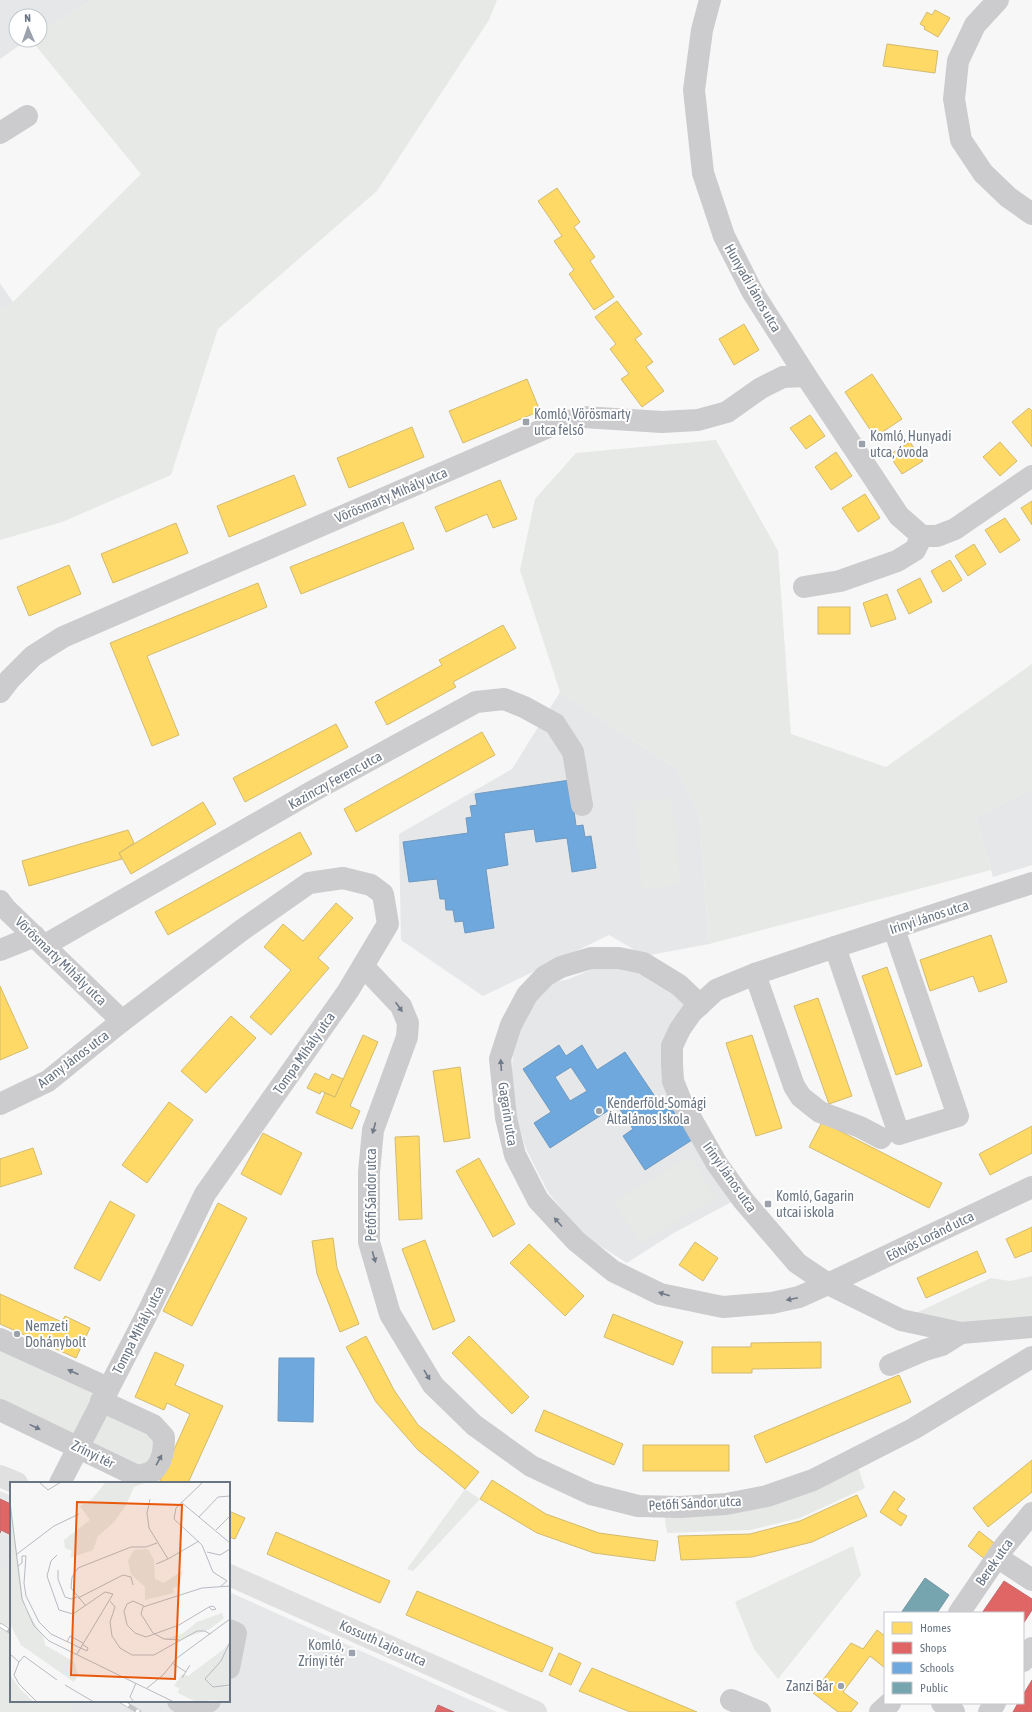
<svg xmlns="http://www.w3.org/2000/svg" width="1032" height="1712" viewBox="0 0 1032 1712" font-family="'Asap Condensed',sans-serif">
	<rect width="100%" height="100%" fill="#f7f7f7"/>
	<!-- built -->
	<g fill="#e5e7e8">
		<path d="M 0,0 L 93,0 L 40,32 L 40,16 L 16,16 L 16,40 L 27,40 L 0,59 Z"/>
		<path d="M 0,283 L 13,302 L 0,310 Z"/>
		<path d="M 560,692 L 677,769 L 699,813 L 709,944 L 645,956 L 609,935 L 483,996 L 401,940 L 399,834 L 512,769 Z"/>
		<path d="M 1032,788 L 1032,865 L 993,877 L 976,818 Z"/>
		<path d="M 597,967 L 641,970 L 691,1005 L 663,1048 L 735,1200 L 672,1234 L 627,1263 L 583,1235 L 548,1192 L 526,1149 L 516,1116 L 511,1081 L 513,1055 L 521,1030 L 535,1001 L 552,983 L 569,979 Z"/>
		<path d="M 0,1491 L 11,1496 L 11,1573 L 0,1567 Z"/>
		<path d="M 229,1592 L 370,1655 L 497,1712 L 71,1712 L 75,1701 L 229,1701 Z"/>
	</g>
	<!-- green -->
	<g fill="#e6e9e5">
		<path d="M 93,0 L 497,0 L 489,20 L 377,191 L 218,329 L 171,475 L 62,522 L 0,540 L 0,310 L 13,302 L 141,174 L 31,40 L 40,40 L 40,32 Z"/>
		<path d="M 716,440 L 778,551 L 791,734 L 886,767 L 1032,664 L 1032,788 L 976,818 L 991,870 L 709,944 L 699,813 L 677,769 L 560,692 L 520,570 L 535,499 L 576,453 Z"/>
		<path d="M 671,798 L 681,885 L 642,889 L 633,802 Z"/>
		<path d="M 690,1156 L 716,1198 L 640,1244 L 614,1202 Z"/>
		<path d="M 1032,1276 L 1032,1327 L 901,1320 L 991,1278 L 1010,1281 Z"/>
		<path d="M 0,1339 L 108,1388 L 102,1401 L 164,1437 L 152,1471 L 0,1410 Z"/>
		<path d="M 853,1460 L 859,1470 L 865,1488 L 800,1518 L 750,1530 L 667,1533 L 663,1507 L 726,1504 Z"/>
		<path d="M 465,1489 L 480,1499 L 413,1571 L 407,1569 Z"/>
		<path d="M 853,1546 L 861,1575 L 778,1679 L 754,1649 L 735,1602 Z"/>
		<path d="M 0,1567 L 11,1573 L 11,1701 L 75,1701 L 71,1712 L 0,1712 Z"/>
	</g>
	<!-- homes -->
	<g fill="#ffd966" stroke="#d2bb6f">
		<path d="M 935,10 L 950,18 L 938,37 L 924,29 L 925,27 L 920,24 L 927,12 L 932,15 Z"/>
		<path d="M 887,44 L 938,51 L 935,73 L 883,66 Z"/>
		<path d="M 557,188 L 580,222 L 574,227 L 595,257 L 590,261 L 614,297 L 594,310 L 569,274 L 574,270 L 554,241 L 562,236 L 538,201 Z"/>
		<path d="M 617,301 L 642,334 L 635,339 L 653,362 L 646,367 L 664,391 L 642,407 L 621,379 L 629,374 L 610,349 L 616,344 L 595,317 Z"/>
		<path d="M 744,324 L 759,350 L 734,365 L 719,339 Z"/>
		<path d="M 872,374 L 902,419 L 875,437 L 845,392 Z"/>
		<path d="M 527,379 L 540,411 L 463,443 L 449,411 Z"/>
		<path d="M 1029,408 L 1032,411 L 1032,447 L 1012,422 Z"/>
		<path d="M 810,415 L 825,436 L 806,449 L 790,428 Z"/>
		<path d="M 412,427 L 424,457 L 349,488 L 337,458 Z"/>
		<path d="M 910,442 L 923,461 L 902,474 L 889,455 Z"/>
		<path d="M 1000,442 L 1017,461 L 1000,476 L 983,457 Z"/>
		<path d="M 836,452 L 852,476 L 831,490 L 815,467 Z"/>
		<path d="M 294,475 L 306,505 L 229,537 L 217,506 Z"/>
		<path d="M 500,480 L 517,519 L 493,528 L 487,514 L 446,532 L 435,507 Z"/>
		<path d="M 865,494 L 880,518 L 858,532 L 842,508 Z"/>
		<path d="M 1032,501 L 1032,525 L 1021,508 Z"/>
		<path d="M 1005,518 L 1020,540 L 1000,553 L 985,530 Z"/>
		<path d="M 403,522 L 414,549 L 301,594 L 290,567 Z"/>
		<path d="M 176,523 L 188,553 L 113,583 L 101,554 Z"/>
		<path d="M 974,544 L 986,564 L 968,576 L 955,556 Z"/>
		<path d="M 950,560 L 962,580 L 943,592 L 931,571 Z"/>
		<path d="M 69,565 L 81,594 L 29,616 L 17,587 Z"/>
		<path d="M 920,578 L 932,602 L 909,614 L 897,590 Z"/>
		<path d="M 258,583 L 267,607 L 147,656 L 179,735 L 152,746 L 110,643 Z"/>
		<path d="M 887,594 L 896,619 L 871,627 L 863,603 Z"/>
		<rect x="818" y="607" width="32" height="27"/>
		<path d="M 503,625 L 516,648 L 453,682 L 456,687 L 387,725 L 375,702 L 442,665 L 439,660 Z"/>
		<path d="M 336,724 L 348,747 L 245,802 L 233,778 Z"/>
		<path d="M 482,732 L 495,755 L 356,832 L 344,809 Z"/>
		<path d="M 203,802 L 216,824 L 131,874 L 119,853 Z"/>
		<path d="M 128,830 L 134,843 L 119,853 L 122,859 L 29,886 L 22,861 Z"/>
		<path d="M 300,832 L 312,854 L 168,935 L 155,912 Z"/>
		<path d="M 336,903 L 353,918 L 318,958 L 329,968 L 271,1035 L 250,1017 L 291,970 L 264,947 L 283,924 L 303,941 Z"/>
		<path d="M 991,935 L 1007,982 L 979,992 L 973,976 L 930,991 L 920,960 Z"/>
		<path d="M 887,967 L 922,1066 L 896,1075 L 862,976 Z"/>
		<path d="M 0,986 L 28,1048 L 0,1060 Z"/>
		<path d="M 818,998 L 852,1096 L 829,1104 L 794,1006 Z"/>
		<path d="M 231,1016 L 256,1038 L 206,1093 L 181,1071 Z"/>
		<path d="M 363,1035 L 378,1042 L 350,1106 L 360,1111 L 352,1129 L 316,1113 L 325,1093 L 335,1097 Z"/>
		<path d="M 752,1035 L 782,1128 L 756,1136 L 726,1043 Z"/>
		<path d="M 460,1067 L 470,1138 L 444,1142 L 433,1071 Z"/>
		<path d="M 315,1073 L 329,1080 L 332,1074 L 343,1079 L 335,1097 L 321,1091 L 320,1094 L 307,1088 Z"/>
		<path d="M 169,1102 L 193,1120 L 147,1183 L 122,1165 Z"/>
		<path d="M 822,1122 L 942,1183 L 929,1208 L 809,1147 Z"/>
		<path d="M 1032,1126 L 1032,1153 L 990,1175 L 979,1154 Z"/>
		<path d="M 263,1133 L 302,1153 L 281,1195 L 241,1174 Z"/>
		<path d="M 419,1136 L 422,1219 L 399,1220 L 395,1137 Z"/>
		<path d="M 33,1148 L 42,1174 L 0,1187 L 0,1159 Z"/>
		<path d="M 479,1158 L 515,1224 L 493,1237 L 456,1171 Z"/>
		<path d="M 110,1201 L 135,1215 L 100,1281 L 74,1268 Z"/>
		<path d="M 218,1203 L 247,1218 L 192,1326 L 163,1311 Z"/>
		<path d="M 1032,1227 L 1032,1251 L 1015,1258 L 1006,1239 Z"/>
		<path d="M 333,1238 L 337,1268 L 359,1324 L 340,1332 L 317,1274 L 312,1241 Z"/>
		<path d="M 425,1240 L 455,1321 L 433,1330 L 402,1249 Z"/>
		<path d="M 695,1242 L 718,1258 L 703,1281 L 679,1265 Z"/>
		<path d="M 529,1244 L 584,1296 L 565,1316 L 510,1263 Z"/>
		<path d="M 977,1251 L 986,1272 L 926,1298 L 917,1278 Z"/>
		<path d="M 0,1294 L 62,1322 L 65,1316 L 90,1328 L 76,1358 L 0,1324 Z"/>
		<path d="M 613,1314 L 683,1342 L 673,1365 L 604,1337 Z"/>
		<path d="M 366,1336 L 394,1390 L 418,1425 L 479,1472 L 465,1489 L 418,1450 L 376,1402 L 346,1347 Z"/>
		<path d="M 469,1336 L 529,1397 L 512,1414 L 452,1353 Z"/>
		<path d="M 821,1342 L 821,1368 L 752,1369 L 752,1373 L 712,1373 L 712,1347 L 751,1347 L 751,1343 Z"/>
		<path d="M 155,1352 L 184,1365 L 175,1385 L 223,1406 L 188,1483 L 159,1483 L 190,1414 L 167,1403 L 164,1410 L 135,1397 Z"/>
		<path d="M 899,1375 L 911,1402 L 766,1463 L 754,1436 Z"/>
		<path d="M 544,1410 L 623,1444 L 614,1465 L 535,1431 Z"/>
		<rect x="643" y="1445" width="86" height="26"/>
		<path d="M 1032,1460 L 1032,1492 L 988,1527 L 973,1508 Z"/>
		<path d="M 492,1480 L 546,1514 L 599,1533 L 658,1541 L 655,1561 L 594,1553 L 537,1533 L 480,1499 Z"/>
		<path d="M 894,1491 L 905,1499 L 897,1510 L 907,1516 L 901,1526 L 880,1512 Z"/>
		<path d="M 857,1495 L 867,1516 L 812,1542 L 752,1557 L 681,1560 L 678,1536 L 750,1534 L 800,1521 Z"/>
		<path d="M 229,1511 L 245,1518 L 235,1539 L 229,1537 Z"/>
		<path d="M 979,1531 L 998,1546 L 986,1560 L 968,1546 Z"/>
		<path d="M 276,1532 L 390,1581 L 380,1603 L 267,1554 Z"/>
		<path d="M 417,1591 L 553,1648 L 542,1672 L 406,1615 Z"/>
		<path d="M 877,1630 L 885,1636 L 885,1668 L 870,1656 L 843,1692 L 858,1703 L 851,1712 L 838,1712 L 813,1693 L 851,1643 L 863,1649 Z"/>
		<path d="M 559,1653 L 581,1663 L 571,1685 L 549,1675 Z"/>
		<path d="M 592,1668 L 697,1712 L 630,1712 L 579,1691 Z"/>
	</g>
	<!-- shops -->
	<g fill="#e06666" stroke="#bd6a6f">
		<path d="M 0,1499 L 11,1504 L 11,1535 L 1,1530 L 0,1533 Z"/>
		<path d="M 1004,1581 L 1032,1599 L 1032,1610 L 1023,1624 L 1023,1613 L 982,1613 Z"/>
		<path d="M 1032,1680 L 1032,1712 L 1013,1712 L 1018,1703 L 1023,1703 L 1023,1695 Z"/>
		<path d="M 438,1705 L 454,1712 L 435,1712 Z"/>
	</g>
	<!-- schools -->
	<g fill="#6fa8dc" stroke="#6e99c1" fill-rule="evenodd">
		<path d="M 570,780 L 576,826 L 583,825 L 585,837 L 591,836 L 596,868 L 572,872 L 567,838 L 536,842 L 534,829 L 504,833 L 508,865 L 486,869 L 494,928 L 465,933 L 463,921 L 455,922 L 453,910 L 446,910 L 445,899 L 440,899 L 437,879 L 409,882 L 403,842 L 468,833 L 466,818 L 472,817 L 470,806 L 477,805 L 475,794 Z"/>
		<path d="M 559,1045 L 566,1056 L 582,1045 L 597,1070 L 625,1052 L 664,1110 L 670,1106 L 692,1140 L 645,1170 L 623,1136 L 633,1129 L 617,1105 L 550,1148 L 534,1123 L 551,1112 L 523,1069 ZM 571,1067 L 587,1091 L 570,1101 L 555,1077 Z"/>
		<path d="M 279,1358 L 314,1358 L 313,1422 L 278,1421 Z"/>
	</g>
	<!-- public -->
	<path fill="#76a5af" stroke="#7297a2" d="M 925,1578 L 949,1595 L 937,1613 L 901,1613 Z"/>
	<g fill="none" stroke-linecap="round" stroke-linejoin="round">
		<!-- minor -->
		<g stroke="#ccccce" stroke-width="22">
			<path d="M 710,0 L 702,30 L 694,90 L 703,173 L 724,236 L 752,291 L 806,376 L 899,516 L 922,536 L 937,536 L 955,529 L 1032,476"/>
			<path d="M 998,0 L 975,25 L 958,61 L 954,99 L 961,140 L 983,173 L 1008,197 L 1032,214"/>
			<path d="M 0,133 L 27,116"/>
			<path d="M 804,587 L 840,581 L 897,561 L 915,550 L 922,536"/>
			<path d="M 0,692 L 10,679 L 33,656 L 63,637 L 551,426 L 583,417 L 662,422 L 698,420 L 727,412 L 761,388 L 783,377 L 806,376"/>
			<path d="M 1032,883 L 835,947 L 755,974 L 716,990 L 692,1012 L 680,1029 L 672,1046 L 672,1064 L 673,1081 L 681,1101 L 717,1164 L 743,1200 L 797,1263 L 828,1284 L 901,1320 L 961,1333 L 1032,1327"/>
			<path d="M 0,901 L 6,909 L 122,1021"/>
			<path d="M 45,945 L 313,791 L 476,702 L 504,699 L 524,707 L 555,724 L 573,752 L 582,805"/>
			<path d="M 835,947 L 899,1134 L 958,1116 L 894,929"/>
			<path d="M 0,950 L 35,936"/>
			<path d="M 363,966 L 401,1006 L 408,1023 L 407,1037 L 373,1130 L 369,1172 L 369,1242 L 390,1314 L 433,1385 L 474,1425 L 531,1466 L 591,1494 L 638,1506 L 680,1507 L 726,1504 L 767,1496 L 813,1480 L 913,1429 L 1032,1357"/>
			<path d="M 755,974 L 794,1086 L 801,1097 L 820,1112 L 860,1127 L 881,1138"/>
			<path d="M 700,1005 L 679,985 L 643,963 L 619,958 L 591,958 L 561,967 L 545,976 L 527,995 L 511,1025 L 500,1059 L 506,1118 L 515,1155 L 538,1200 L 576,1241 L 613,1271 L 660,1294 L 723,1307 L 772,1303 L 799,1297 L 828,1284 L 1032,1187"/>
			<path d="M 0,1104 L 48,1081 L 122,1021 L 242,930 L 309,883 L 343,878 L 371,885 L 383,894 L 388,924 L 348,991 L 205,1194 L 146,1316 L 60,1483"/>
			<path d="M 0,1339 L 108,1388"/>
			<path d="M 890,1365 L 925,1350 L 942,1345 L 961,1333"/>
			<path d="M 0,1410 L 137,1476 C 142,1475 149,1473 153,1471 C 163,1462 164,1449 164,1437 L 153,1425 L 101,1401"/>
			<path d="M 997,1557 L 1032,1580"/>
			<path d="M 959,1613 L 1004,1547 L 1032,1513"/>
			<path d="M 229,1630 L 236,1633 L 229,1668"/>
			<path d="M 1023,1661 L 1032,1648"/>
			<path d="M 731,1700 L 760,1712"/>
			<path d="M 178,1701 L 191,1710 L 210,1701"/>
			<path d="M 942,1703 L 954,1712"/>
			<path d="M 880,1712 L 890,1703"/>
			<path d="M 989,1712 L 995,1703"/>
		</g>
		<!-- major -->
		<g stroke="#e0e0e1" stroke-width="22">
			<path d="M 0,1476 L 17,1483"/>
			<path d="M 229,1575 L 536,1712"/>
		</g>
		<defs>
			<g id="rail">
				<path d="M 0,1625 L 11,1632"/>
				<path d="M 121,1701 L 139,1712"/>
			</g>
		</defs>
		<!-- rail casing -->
		<use href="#rail" stroke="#c2c3c4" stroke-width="4.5"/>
		<!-- rail -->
		<use href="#rail" stroke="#fff" stroke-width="3" stroke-dasharray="9" stroke-linecap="butt"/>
	</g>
	<!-- one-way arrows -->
	<defs><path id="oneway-solid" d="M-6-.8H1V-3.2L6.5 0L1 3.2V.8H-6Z"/></defs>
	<g fill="#6f7987">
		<use href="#oneway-solid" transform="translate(399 1007) rotate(55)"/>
		<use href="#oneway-solid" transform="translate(501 1065) rotate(-94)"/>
		<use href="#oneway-solid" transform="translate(374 1128) rotate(105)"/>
		<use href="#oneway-solid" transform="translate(558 1222) rotate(-132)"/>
		<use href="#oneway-solid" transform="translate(374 1257) rotate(74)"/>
		<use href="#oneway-solid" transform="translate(664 1294) rotate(-163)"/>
		<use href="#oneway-solid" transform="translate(792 1299) rotate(168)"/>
		<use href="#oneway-solid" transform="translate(73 1372) rotate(-156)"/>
		<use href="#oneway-solid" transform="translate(427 1375) rotate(59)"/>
		<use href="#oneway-solid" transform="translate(35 1427) rotate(26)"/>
		<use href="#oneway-solid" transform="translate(159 1460) rotate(-61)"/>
	</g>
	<!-- markers -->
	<g fill="#9ba2ac" stroke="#fff" stroke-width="1.5">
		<rect x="522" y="418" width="8" height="8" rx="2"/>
		<rect x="858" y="440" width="8" height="8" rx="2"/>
		<circle cx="599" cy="1111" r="4"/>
		<rect x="764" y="1200" width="8" height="8" rx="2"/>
		<circle cx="17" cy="1334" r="4"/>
		<rect x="348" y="1649" width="8" height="8" rx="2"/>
		<circle cx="841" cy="1686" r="4"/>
	</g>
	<g text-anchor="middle" stroke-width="4" stroke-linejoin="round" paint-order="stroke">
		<!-- street labels -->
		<g font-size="14" fill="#6a7583" stroke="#fff">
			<text transform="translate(753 288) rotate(60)" y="5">Hunyadi János utca</text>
			<text transform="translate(391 495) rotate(-23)" y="5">Vörösmarty Mihály utca</text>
			<text transform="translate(335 780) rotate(-29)" y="5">Kazinczy Ferenc utca</text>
			<text transform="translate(929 917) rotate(-18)" y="5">Irinyi János utca</text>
			<text transform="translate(61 961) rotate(44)" y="5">Vörösmarty Mihály utca</text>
			<text transform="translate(304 1053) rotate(-55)" y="5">Tompa Mihály utca</text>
			<text transform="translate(73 1059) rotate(-37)" y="5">Arany János utca</text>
			<text transform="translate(508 1114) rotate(81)" y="5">Gagarin utca</text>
			<text transform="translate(730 1177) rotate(55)" y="5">Irinyi János utca</text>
			<text transform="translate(371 1195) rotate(-90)" y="5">Petőfi Sándor utca</text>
			<text transform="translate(930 1236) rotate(-26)" y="5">Eötvös Loránd utca</text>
			<text transform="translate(138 1330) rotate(-63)" y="5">Tompa Mihály utca</text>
			<text transform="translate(93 1454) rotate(26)" y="5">Zrínyi tér</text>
			<text transform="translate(695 1503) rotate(-3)" y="5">Petőfi Sándor utca</text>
			<text transform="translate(994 1562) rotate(-55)" y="5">Berek utca</text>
			<text transform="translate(383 1643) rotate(24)" y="5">Kossuth Lajos utca</text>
		</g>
		<!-- poi labels -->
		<g font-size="14" fill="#6a7583" stroke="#fff" text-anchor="start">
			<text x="534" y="419">Komló, Vörösmarty<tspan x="534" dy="16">utca felső</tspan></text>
			<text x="870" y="441">Komló, Hunyadi<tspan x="870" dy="16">utca, óvoda</tspan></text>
			<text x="607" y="1108">Kenderföld-Somági<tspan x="607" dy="16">Általános Iskola</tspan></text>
			<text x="776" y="1201">Komló, Gagarin<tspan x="776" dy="16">utcai iskola</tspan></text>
			<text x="25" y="1331">Nemzeti<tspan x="25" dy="16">Dohánybolt</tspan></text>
			<text x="344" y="1650" text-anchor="end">Komló,<tspan x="344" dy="16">Zrínyi tér</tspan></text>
			<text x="833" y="1691" text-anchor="end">Zanzi Bár</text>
		</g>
	</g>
	<!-- overview -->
	<g transform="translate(10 1482)">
		<rect width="220" height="220" fill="#f7f7f7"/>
		<path d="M 96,0 L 137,0 L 124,5 L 116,23 L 104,40 L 88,54 L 83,68 L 60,76 L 62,69 L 55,66 L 54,58 L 80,38 L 70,24 L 82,17 ZM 0,20 L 14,124 L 34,156 L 35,163 L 64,180 L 68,193 L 64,200 L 11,163 L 1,144 ZM 138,67 L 144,78 L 145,97 L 154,101 L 173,88 L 170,103 L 163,106 L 164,111 L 135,118 L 135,105 L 121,92 L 118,79 L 124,68 ZM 212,131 L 214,136 L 200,147 L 172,157 L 154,157 L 172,152 L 187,140 ZM 220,159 L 220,203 L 212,206 L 220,204 L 220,220 L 203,218 L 186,220 L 168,211 L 169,206 L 164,204 L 172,192 L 178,194 L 214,167 ZM 0,193 L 11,208 L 24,220 L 0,220 Z" fill="#e6e9e5"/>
		<path fill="none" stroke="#b6bbc2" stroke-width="1" d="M 29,0 L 38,8 L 51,0M 193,0 L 166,26 L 164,37 L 192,63 L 203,90 L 217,99 L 211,104M 140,17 L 137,31 L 139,46 L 158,77 L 189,59M 0,20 L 12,117 L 24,144 L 39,159 L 164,220M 171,20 L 220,61M 189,35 L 208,15 L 220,14M 206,48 L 220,34M 197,70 L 210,73 L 220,67M 7,72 L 44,44 L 69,32M 47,73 L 41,79 L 37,94 L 49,128 L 63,132 L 95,110 L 103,112 L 67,172M 146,82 L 158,77M 8,84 L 12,81 L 12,74 L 16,74 L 14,101 L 16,114 L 29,140 L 41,152 L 77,169 L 78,166 L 72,162M 48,88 L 48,97 L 55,115 L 61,117 L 67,115M 68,116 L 113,93 L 121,95 L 123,103M 100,119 L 105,125 L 100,140 L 102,154 L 110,166 L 122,173 L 144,173 L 187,149 L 195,149 L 200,152M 76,124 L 61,106 L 62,95 L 68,86 L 121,65 L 136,65 L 147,61M 134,124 L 123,119 L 117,122 L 114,129 L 117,143 L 125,151 L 136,155 L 169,143 L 199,125 L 203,124 L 206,127 L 202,128 L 199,125M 170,158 L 154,157 L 143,151 L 131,132 L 133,125 L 192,106 L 220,104M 57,160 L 60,154 L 73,161M 220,160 L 211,179 L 195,197 L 203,205 L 220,203M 0,172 L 9,180 L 4,193 L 9,202 L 27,220M 9,180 L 14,174 L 47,198M 162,181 L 176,190M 172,196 L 180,183M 55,203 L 84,220M 137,206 L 153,193 L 167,176 L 220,137M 124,220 L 120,215 L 126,201"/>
		<path fill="#e8590c" fill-opacity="0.15" stroke="#e8590c" stroke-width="2" d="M 67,20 L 172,23 L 165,197 L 61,193 Z"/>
		<rect width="220" height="220" fill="none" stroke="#6a7583" stroke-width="2"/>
	</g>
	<!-- legend -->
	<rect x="884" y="1612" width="140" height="92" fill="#ffffff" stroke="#c3c8cd"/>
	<rect x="892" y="1622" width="20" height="12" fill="#ffd966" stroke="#c3c8cd"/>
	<text x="920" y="1632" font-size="12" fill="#6a7583">Homes</text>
	<rect x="892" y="1642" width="20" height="12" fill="#e06666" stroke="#c3c8cd"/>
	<text x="920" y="1652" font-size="12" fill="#6a7583">Shops</text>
	<rect x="892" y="1662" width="20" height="12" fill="#6fa8dc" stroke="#c3c8cd"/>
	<text x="920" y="1672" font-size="12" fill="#6a7583">Schools</text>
	<rect x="892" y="1682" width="20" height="12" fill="#76a5af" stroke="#c3c8cd"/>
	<text x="920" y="1692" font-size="12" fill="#6a7583">Public</text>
	<!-- north arrow -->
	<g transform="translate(28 28) rotate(358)"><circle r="19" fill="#ffffff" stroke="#c3c8cd"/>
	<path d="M0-3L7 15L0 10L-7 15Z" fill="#9ba2ac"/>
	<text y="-6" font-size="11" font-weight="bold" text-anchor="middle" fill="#6a7583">N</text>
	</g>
</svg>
